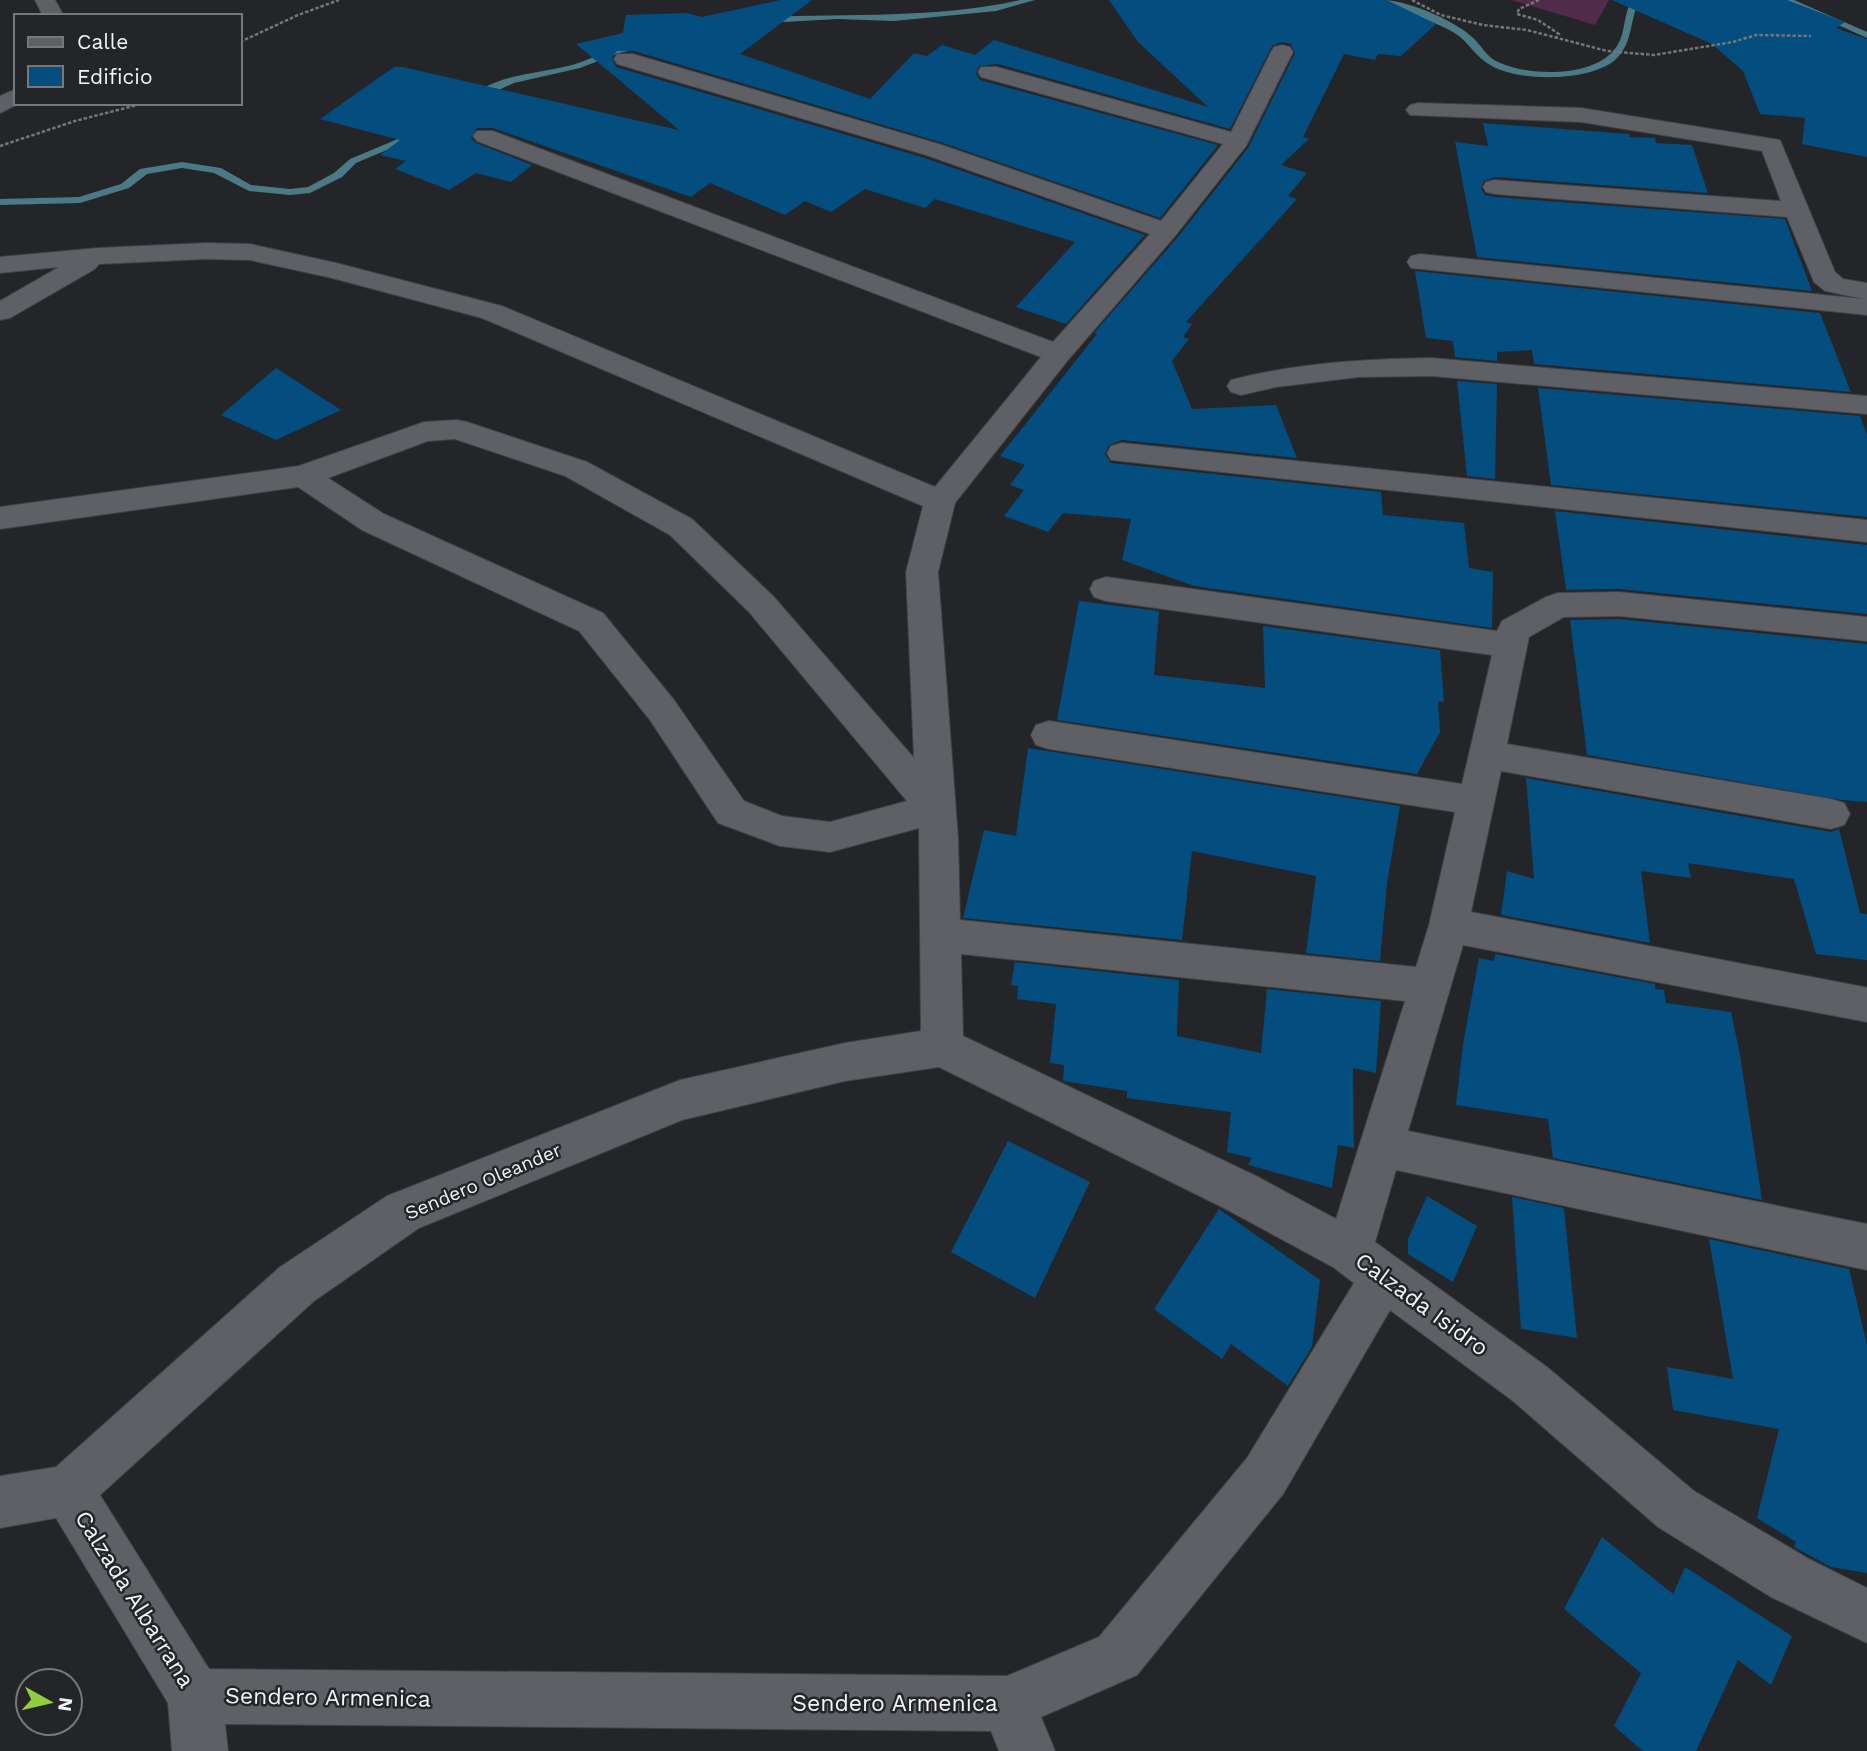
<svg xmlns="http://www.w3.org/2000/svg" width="1867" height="1751" viewBox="0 0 1867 1751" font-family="'Work Sans',sans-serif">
	<rect width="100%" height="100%" fill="#242529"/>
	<!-- green -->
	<path fill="#512b4a" d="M 1511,0 L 1609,0 L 1595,25 Z"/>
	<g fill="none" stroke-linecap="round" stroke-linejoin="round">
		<!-- stream -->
		<g fill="#4b7a84" fill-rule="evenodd">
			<path d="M 1020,0 L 1035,0 L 996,11 L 894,21 L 837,19 L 765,23 L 761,20 L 765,17 C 850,13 936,19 1020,0 Z"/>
			<path d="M 1383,0 C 1407,0 1453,20 1471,36 C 1481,44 1486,57 1498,62 C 1529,77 1597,78 1617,46 C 1626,32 1623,14 1632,0 L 1640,0 C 1629,19 1634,42 1616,59 C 1592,82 1514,83 1487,63 C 1473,54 1467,39 1451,31 C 1430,19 1402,13 1383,0 Z"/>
			<path d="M 1783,0 L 1794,0 L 1867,32 L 1867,38 Z"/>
			<path d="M 639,43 L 642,44 L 642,48 L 619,53 L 580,68 L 514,83 L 477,100 L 469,98 C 496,74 538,74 572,65 C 595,58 615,46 639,43 Z"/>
			<path d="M 417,131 L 420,132 L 420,136 L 356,163 L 342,177 L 310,193 L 290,195 L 249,191 L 214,173 L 182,168 L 147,174 L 129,188 L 80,203 L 0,205 L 0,199 L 79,197 L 121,184 L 140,169 L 182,162 L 221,168 L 251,185 L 290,189 L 308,187 L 334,173 L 350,159 Z"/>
		</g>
	</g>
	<!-- building -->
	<g fill="#034d7f">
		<path d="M 780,0 L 812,0 L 740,54 L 870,99 L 914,53 L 927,56 L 942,45 L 975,55 L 994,40 L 1208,107 L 1138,42 L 1109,0 L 1387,0 L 1436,24 L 1401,56 L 1378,54 L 1375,60 L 1344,54 L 1303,137 L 1309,139 L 1281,165 L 1307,173 L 1288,196 L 1297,199 L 1186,322 L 1192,324 L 1183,337 L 1189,339 L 1172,361 L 1192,409 L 1276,405 L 1297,458 L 1122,440 L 1109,445 L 1105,454 L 1111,463 L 1381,492 L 1383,515 L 1464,523 L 1469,568 L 1493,572 L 1492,628 L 1194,586 L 1122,560 L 1131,519 L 1063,513 L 1048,532 L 1004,516 L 1024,490 L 1010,485 L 1025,465 L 1000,456 L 1097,334 L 1094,333 L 1177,238 L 1248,148 L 1295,53 L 1291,44 L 1281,42 L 1272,46 L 1230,129 L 998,64 L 979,66 L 976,73 L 980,80 L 1218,145 L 1160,218 L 943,143 L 634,51 L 617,51 L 612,58 L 616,67 L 925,158 L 1145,235 L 1066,324 L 1016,307 L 1075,242 L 935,199 L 925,208 L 865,189 L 831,212 L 805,201 L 785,215 L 710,183 L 691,197 L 493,128 L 477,128 L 471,138 L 476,143 L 532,165 L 511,182 L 476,173 L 449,190 L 395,169 L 406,161 L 380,155 L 400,140 L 320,119 L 394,67 L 403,67 L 679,130 L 576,44 L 623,33 L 626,15 L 686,13 L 702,17 Z"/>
		<path d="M 1612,0 L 1787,0 L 1845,22 L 1836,28 L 1867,39 L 1867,157 L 1802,144 L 1805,118 L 1760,114 L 1743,71 L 1712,44 Z"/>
		<path d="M 1483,123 L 1629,134 L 1629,137 L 1655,138 L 1656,143 L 1692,145 L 1708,193 L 1495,177 L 1484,181 L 1481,188 L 1485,195 L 1495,197 L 1785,219 L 1812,291 L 1477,257 L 1455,142 L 1488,146 Z"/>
		<path d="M 1415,271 L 1820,313 L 1851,392 L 1534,364 L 1532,350 L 1497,352 L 1497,361 L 1455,357 L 1453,341 L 1426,338 Z"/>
		<path d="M 276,368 L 341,410 L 276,440 L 221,415 Z"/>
		<path d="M 1457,381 L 1497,384 L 1495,479 L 1467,476 Z"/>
		<path d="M 1538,388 L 1860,416 L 1867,435 L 1867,517 L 1551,485 Z"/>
		<path d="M 1555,511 L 1867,545 L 1867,614 L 1619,589 L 1566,590 Z"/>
		<path d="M 1079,601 L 1159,611 L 1154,675 L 1265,688 L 1263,626 L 1440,650 L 1444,702 L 1438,701 L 1440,732 L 1417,774 L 1057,720 Z"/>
		<path d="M 1619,619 L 1867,644 L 1867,802 L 1842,800 L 1587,755 L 1570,620 Z"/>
		<path d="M 1028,748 L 1400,806 L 1387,883 L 1380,961 L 1306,953 L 1316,876 L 1192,851 L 1182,940 L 963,918 L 984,830 L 1016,836 Z"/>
		<path d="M 1526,778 L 1831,832 L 1839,829 L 1860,913 L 1867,914 L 1867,960 L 1816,954 L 1794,879 L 1688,863 L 1691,878 L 1641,871 L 1650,943 L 1501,915 L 1507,871 L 1534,879 Z"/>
		<path d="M 1495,954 L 1655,984 L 1655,989 L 1664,990 L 1666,1003 L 1731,1012 L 1740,1055 L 1762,1200 L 1553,1158 L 1548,1119 L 1456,1105 L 1463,1044 L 1479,958 L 1494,961 Z"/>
		<path d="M 1015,962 L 1179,980 L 1177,1036 L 1261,1053 L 1267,989 L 1381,1001 L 1376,1073 L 1353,1068 L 1354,1148 L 1338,1145 L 1332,1188 L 1248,1165 L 1252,1158 L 1227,1152 L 1231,1112 L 1127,1098 L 1127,1091 L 1063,1081 L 1064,1065 L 1050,1063 L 1056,1004 L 1017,999 L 1018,986 L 1011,985 Z"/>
		<path d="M 1008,1141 L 1090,1182 L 1035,1298 L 951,1252 Z"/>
		<path d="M 1427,1196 L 1477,1226 L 1453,1282 L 1408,1254 L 1408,1239 Z"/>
		<path d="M 1512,1197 L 1564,1208 L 1577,1338 L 1521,1329 Z"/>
		<path d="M 1219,1209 L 1320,1280 L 1312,1347 L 1288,1386 L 1231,1344 L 1222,1359 L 1154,1309 Z"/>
		<path d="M 1709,1239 L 1849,1269 L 1867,1345 L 1867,1573 L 1831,1567 L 1794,1547 L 1796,1542 L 1757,1518 L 1779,1429 L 1673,1410 L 1667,1367 L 1733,1379 Z"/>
		<path d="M 1602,1537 L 1673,1594 L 1685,1567 L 1792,1636 L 1771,1685 L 1738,1660 L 1696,1751 L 1643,1751 L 1614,1726 L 1641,1673 L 1564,1609 Z"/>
	</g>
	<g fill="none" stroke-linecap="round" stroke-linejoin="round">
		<defs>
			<g id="minor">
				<path d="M 35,0 L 55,0 L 64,16 L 43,16 Z"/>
				<path d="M 1282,45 L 1290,47 L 1293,52 L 1246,146 L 1175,236 L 1068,360 L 955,503 L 938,572 L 958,838 L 960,920 L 1416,967 L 1429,925 L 1455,812 L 1049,749 L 1036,745 L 1031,735 L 1036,725 L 1049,721 L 1462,784 L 1492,655 L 1106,601 L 1094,597 L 1090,589 L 1094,581 L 1106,577 L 1497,631 L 1502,621 L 1546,597 L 1558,593 L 1619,592 L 1867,617 L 1867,641 L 1619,616 L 1564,617 L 1529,637 L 1507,744 L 1831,799 L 1844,803 L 1850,814 L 1844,825 L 1831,829 L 1501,771 L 1471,912 L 1864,987 L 1867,988 L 1867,1022 L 1463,945 L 1408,1131 L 1867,1224 L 1867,1270 L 1396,1170 L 1375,1242 L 1547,1367 L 1694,1491 L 1809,1559 L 1867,1588 L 1867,1643 L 1771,1597 L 1658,1527 L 1513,1401 L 1390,1310 L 1283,1494 L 1137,1675 L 1041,1717 L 1055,1751 L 999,1751 L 991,1731 L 225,1724 L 228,1751 L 172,1751 L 168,1703 L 56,1518 L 0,1528 L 0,1476 L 56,1467 L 280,1267 L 387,1196 L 680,1080 L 845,1043 L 921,1031 L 919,828 L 830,852 L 780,846 L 718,823 L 650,720 L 579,631 L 362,530 L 298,487 L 0,529 L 0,507 L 299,466 L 424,422 L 457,420 L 467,422 L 587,462 L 692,519 L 773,596 L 914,758 L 906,572 L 923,506 L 482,318 L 332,278 L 250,260 L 206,259 L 99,264 L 95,269 L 10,318 L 0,320 L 0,301 L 59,267 L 0,273 L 0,257 L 98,248 L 206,243 L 250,244 L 336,263 L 502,306 L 935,487 L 1041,357 L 477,141 L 473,136 L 477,131 L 493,131 L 1053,342 L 1150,234 L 926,155 L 617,64 L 614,59 L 617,54 L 633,54 L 942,145 L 1161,221 L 1223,144 L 981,77 L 978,72 L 981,67 L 997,67 L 1231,132 L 1271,52 L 1274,47 ZM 455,439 L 565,476 L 670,535 L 749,612 L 907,801 L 830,822 L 782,816 L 744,801 L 674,700 L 603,613 L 384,514 L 328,478 L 428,441 ZM 961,954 L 1405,1001 L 1336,1219 L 1256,1176 L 963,1036 ZM 939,1067 L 1224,1208 L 1333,1267 L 1354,1283 L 1247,1458 L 1099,1637 L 1007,1676 L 209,1669 L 100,1495 L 314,1301 L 419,1228 L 682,1120 L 845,1081 Z"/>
				<path d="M 16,89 L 16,103 L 20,103 L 0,113 L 0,96 Z"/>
				<path d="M 1418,103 L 1581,108 L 1780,140 L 1835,272 L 1843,279 L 1867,283 L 1867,315 L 1411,268 L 1407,262 L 1411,256 L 1420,254 L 1864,299 L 1825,291 L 1814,282 L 1787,217 L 1495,194 L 1486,192 L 1483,187 L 1486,182 L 1495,180 L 1781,201 L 1762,151 L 1581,122 L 1410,115 L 1406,110 L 1410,105 Z"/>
				<path d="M 1432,358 L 1867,396 L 1867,414 L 1432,376 L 1359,377 L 1276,387 L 1241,395 L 1231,392 L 1227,386 L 1231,380 C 1297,363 1364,359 1432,358 Z"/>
				<path d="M 1122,443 L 1867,520 L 1867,542 L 1111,460 L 1107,453 L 1111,446 Z"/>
			</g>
		</defs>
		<!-- minor casing -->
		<use href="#minor" stroke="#404144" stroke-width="2"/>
		<!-- path -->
		<g stroke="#75767a" stroke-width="2.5" stroke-dasharray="3.5 2" stroke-linecap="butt">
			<path d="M 1412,0 L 1441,15 L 1483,25 L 1527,30 L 1607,51 L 1654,55 L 1733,42 L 1756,35 L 1811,36"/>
			<path d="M 1539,0 L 1519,9 L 1517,14 L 1538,20 L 1559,34 L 1556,38"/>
			<path d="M 240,42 L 298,15 L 339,0"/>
			<path d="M 0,146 L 75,121 L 145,103"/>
		</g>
		<!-- minor -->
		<use href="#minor" fill="#5f6065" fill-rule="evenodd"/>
	</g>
	<g text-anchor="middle" stroke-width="5" stroke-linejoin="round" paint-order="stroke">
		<!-- street labels -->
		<g font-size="19" fill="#f3f4f6" stroke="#242529">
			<text transform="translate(483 1181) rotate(-23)" y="7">Sendero Oleander</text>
		</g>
		<!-- near-street labels -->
		<g font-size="23" fill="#f3f4f6" stroke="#242529">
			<text transform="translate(1422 1304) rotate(36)" y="8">Calzada Isidro</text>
			<text transform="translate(135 1599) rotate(58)" y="8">Calzada Albarrana</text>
			<text transform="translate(328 1697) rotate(1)" y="8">Sendero Armenica</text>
			<text x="895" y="1711">Sendero Armenica</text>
		</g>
	</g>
	<!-- legend -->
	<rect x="14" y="14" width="228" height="91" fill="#242529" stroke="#77787b" stroke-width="2"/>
	<rect x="28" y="37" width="35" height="10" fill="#5f6065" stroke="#77787b" stroke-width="2"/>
	<text x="77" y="49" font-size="21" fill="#f3f4f6">Calle</text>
	<rect x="28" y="66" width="35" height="21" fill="#034d7f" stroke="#77787b" stroke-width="2"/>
	<text x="77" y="84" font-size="21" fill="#f3f4f6">Edificio</text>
	<!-- north arrow -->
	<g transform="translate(49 1702) rotate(98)"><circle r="33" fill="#242529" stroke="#77787b" stroke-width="2"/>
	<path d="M0-5L12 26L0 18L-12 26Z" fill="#92cd3e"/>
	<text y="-10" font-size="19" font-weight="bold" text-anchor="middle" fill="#f3f4f6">N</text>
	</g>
</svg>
